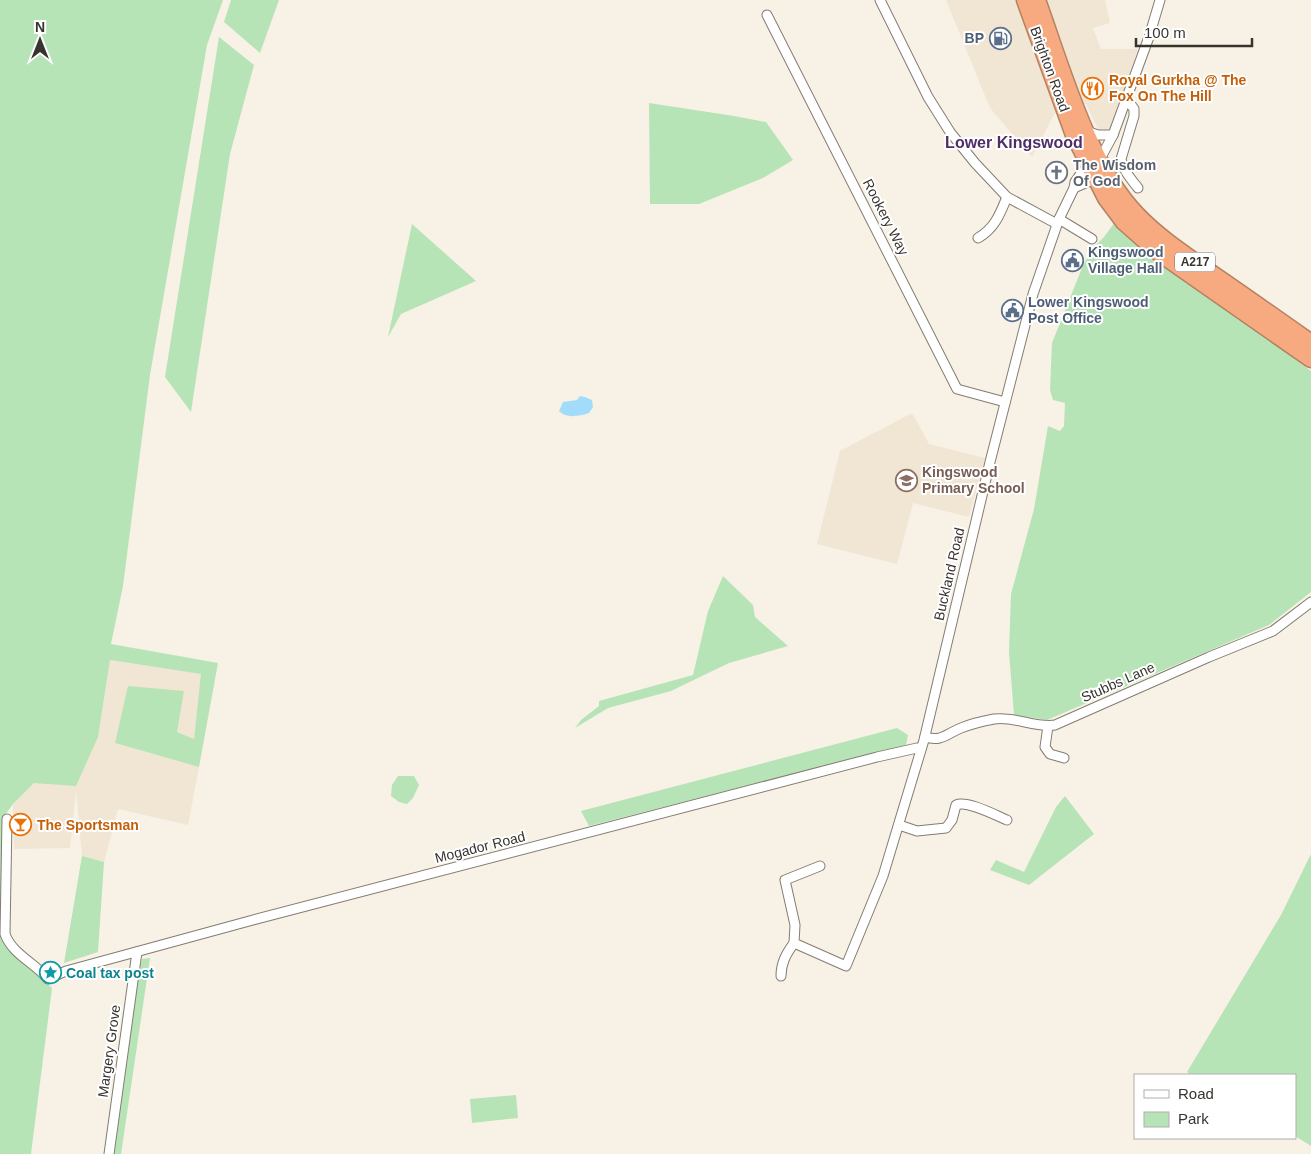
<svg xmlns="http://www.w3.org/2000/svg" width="1311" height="1154" viewBox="0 0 1311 1154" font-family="Arial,sans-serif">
	<rect width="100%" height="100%" fill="#f8f1e5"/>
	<!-- built -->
	<g fill="#f1e6d3">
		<path d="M 946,0 L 1105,0 L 1110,23 L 1093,28 L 1101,49 L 1138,49 L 1109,130 L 1105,133 L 1099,131 L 1086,104 L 1058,107 L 1032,157 L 990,108 Z"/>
		<path d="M 912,413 L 929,444 L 985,458 L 969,517 L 913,503 L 897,564 L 817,544 L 840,451 Z"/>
		<path d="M 110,660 L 202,674 L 194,739 L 177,732 L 115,743 L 199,767 L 188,825 L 118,809 L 104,862 L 82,856 L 76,791 L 70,848 L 14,849 L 13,804 L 34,783 L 98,737 Z"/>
	</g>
	<!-- green -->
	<g fill="#b7e4b6">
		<path d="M 0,0 L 223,0 L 207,45 L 150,375 L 123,586 L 111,644 L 218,663 L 199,767 L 115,743 L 128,686 L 184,691 L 177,732 L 194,739 L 201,674 L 110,660 L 98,737 L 76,786 L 34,783 L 13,804 L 2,819 L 2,929 L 4,944 L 52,988 L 31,1154 L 0,1154 Z"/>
		<path d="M 231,0 L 279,0 L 260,53 L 224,22 Z"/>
		<path d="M 219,37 L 254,65 L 230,154 L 191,412 L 165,377 Z"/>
		<path d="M 649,103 L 734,116 L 766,122 L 793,160 L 763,178 L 699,204 L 650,204 Z"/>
		<path d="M 1115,222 L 1176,272 L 1311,371 L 1311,592 L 1269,625 L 1047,720 L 1014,715 L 1009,652 L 1011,594 L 1034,509 L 1048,426 L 1060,431 L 1064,426 L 1065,403 L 1053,400 L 1050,390 L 1052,343 L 1082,268 L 1091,250 L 1104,237 Z"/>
		<path d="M 412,224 L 476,281 L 401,314 L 388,337 Z"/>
		<path d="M 723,576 L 753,605 L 755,617 L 788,646 L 729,663 L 671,691 L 608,708 L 575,728 L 581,720 L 599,706 L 599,701 L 693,675 L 708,611 Z"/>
		<path d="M 897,728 L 908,735 L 906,745 L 589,826 L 581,811 Z"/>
		<path d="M 398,776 L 414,776 L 419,785 L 413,798 L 407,804 L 399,802 L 391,796 L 392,785 Z"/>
		<path d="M 1065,796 L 1094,834 L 1029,885 L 990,870 L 996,860 L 1024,872 L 1056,807 Z"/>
		<path d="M 1311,854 L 1311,1146 L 1295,1136 L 1295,1075 L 1192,1075 L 1187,1072 L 1281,915 Z"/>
		<path d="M 82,856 L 104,862 L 98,952 L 64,963 Z"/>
		<path d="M 150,958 L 121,1154 L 108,1154 L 142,959 Z"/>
		<path d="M 516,1095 L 518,1118 L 472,1123 L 470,1099 Z"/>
	</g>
	<!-- water -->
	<path fill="#a2dcfa" d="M 580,396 L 585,397 L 592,400 L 593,407 L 589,413 C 579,416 567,419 559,411 L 563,402 L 577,400 Z"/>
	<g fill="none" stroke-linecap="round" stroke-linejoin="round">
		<defs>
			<g id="street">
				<path d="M 880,0 L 928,97 L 950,132 L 975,163 L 1007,197 L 1057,224"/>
				<path d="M 767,15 L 957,389 L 1005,402"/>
				<path d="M 1126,98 L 1134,109 L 1134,116 L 1121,159 C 1123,170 1131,179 1138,188"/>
				<path d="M 1086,131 L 1098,135 L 1113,135"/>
				<path d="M 1099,161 L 1113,135 L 1149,37 L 1160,0"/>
				<path d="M 1074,188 L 1090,181 L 1090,171"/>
				<path d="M 1059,219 L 1092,239"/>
				<path d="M 978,238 C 995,228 1000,214 1007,197"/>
				<path d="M 1048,726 L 1045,747 L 1050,754 L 1064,758"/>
				<path d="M 925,737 C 942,742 946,734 961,728 C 971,724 983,721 994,719 C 1015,716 1035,728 1055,725 L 1209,657 L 1273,631 L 1311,602"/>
				<path d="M 7,819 L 5,934 C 12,954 35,963 48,979 L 66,971 L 253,920 L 877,757 L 917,748 L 921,748"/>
				<path d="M 899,825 L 917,831 L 946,828 L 952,820 L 956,805 C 967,800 995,815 1007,820"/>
				<path d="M 820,866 L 785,880 L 795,925 L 794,943 L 846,966 L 883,876 L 924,740 L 990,462 L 1033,294 L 1059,219 L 1074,188 L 1075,182 L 1082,172 L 1090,170"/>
				<path d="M 781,976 C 781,963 786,954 794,943"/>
				<path d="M 109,1154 L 137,952"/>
			</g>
			<g id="highway">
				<path d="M 1025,0 L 1074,135 L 1106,198 L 1124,222 L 1158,252 L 1311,359"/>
				<path d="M 1037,0 C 1061,66 1088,165 1137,215 C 1158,237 1184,254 1208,271 C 1243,295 1277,319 1311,343"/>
			</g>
		</defs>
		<!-- street casing -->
		<use href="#street" stroke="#837c72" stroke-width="11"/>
		<!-- highway casing -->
		<use href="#highway" stroke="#b48163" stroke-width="19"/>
		<!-- street -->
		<use href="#street" stroke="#fff" stroke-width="9"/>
		<!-- highway -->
		<use href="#highway" stroke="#f7aa7f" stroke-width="16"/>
	</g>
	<!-- icons -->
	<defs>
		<symbol id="fuel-ring" viewBox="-11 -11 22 22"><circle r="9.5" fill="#fff" stroke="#5c6f8a" stroke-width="1.5"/><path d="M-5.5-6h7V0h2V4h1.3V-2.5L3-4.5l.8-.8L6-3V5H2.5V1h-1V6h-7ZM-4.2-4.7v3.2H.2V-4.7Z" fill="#5c6f8a"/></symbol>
		<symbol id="restaurant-ring" viewBox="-11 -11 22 22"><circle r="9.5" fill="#fff" stroke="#e8710a" stroke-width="1.5"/><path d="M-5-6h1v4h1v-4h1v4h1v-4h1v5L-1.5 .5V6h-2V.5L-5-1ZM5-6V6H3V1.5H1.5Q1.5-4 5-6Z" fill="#e8710a"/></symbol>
		<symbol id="church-ring" viewBox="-11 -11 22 22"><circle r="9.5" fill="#fff" stroke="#6b7280" stroke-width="1.5"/><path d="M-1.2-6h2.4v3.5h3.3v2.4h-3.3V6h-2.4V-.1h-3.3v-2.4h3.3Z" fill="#6b7280"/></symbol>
		<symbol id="civic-ring" viewBox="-11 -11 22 22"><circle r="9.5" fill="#fff" stroke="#5c6f8a" stroke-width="1.5"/><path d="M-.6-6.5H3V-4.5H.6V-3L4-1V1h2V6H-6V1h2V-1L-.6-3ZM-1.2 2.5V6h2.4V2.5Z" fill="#5c6f8a"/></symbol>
		<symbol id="school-ring" viewBox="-11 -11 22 22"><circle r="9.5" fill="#fff" stroke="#8d6e63" stroke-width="1.5"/><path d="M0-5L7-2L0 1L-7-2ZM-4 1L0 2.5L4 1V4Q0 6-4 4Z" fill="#8d6e63"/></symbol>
		<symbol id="bar-ring" viewBox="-11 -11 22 22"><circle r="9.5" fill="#fff" stroke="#e8710a" stroke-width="1.5"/><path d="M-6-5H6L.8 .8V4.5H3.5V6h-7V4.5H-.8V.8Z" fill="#e8710a"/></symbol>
		<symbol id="sight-ring" viewBox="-11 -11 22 22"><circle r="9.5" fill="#fff" stroke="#0f9aa8" stroke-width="1.5"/><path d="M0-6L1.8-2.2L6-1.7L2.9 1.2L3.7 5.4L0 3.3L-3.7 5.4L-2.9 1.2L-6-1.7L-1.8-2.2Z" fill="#0f9aa8"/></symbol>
	</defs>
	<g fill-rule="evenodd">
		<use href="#fuel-ring" x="988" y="26" width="25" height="25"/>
		<use href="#restaurant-ring" x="1080" y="76" width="25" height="25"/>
		<use href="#church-ring" x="1044" y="160" width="25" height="25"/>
		<use href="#civic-ring" x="1060" y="248" width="25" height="25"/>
		<use href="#civic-ring" x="1000" y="298" width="25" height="25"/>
		<use href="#school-ring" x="894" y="468" width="25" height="25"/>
		<use href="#bar-ring" x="8" y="812" width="25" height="25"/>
		<use href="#sight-ring" x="38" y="960" width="25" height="25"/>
	</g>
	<g text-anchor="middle" stroke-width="4" stroke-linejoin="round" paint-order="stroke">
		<!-- shield labels -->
		<rect fill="#fff" stroke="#73716e" stroke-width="1" x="1175" y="252.5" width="40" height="19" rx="4"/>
		<g font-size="12" font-weight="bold" fill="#373430">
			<text x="1195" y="266">A217</text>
		</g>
		<!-- service labels -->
		<g font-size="14" font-weight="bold" fill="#4e5e75" stroke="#fff" text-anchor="start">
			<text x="984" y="43" text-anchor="end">BP</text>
			<text x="1088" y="257">Kingswood<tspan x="1088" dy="16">Village Hall</tspan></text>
			<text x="1028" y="307">Lower Kingswood<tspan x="1028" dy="16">Post Office</tspan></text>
		</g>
		<!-- street labels -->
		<g font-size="14" fill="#373430" stroke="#fff">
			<text transform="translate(1050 69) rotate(70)" y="5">Brighton Road</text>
			<text transform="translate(886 217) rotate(63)" y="5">Rookery Way</text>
			<text transform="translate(949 574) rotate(-77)" y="5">Buckland Road</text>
			<text transform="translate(1118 682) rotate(-24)" y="5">Stubbs Lane</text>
			<text transform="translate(480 847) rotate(-14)" y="5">Mogador Road</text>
			<text transform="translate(109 1051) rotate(-82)" y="5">Margery Grove</text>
		</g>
		<!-- food labels -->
		<g font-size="14" font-weight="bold" fill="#c56008" stroke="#fff" text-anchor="start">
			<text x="1109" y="85">Royal Gurkha @ The<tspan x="1109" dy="16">Fox On The Hill</tspan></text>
			<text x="37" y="830">The Sportsman</text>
		</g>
		<!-- worship labels -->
		<g font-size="14" font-weight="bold" fill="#5b616d" stroke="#fff" text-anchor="start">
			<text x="1073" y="170">The Wisdom<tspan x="1073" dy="16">Of God</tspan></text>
		</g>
		<!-- education labels -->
		<g font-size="14" font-weight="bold" fill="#785e54" stroke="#fff" text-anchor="start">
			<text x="922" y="477">Kingswood<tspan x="922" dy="16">Primary School</tspan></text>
		</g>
		<!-- culture labels -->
		<g font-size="14" font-weight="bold" fill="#0d838f" stroke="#fff" text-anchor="start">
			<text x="66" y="978">Coal tax post</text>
		</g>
		<!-- quarter labels -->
		<g font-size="16" font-weight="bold" fill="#4f2d66" stroke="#fff">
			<text x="1014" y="148">Lower Kingswood</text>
		</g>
	</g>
	<!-- legend -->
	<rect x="1134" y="1074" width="162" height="65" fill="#ffffff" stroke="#afaeac"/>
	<rect x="1144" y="1090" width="25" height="8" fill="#ffffff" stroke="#afaeac"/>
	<text x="1178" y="1099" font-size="15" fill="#373430">Road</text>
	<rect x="1144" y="1112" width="25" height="15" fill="#b7e4b6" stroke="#afaeac"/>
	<text x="1178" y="1124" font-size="15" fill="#373430">Park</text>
	<!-- north arrow -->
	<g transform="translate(40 40)" stroke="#ffffff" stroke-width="4" paint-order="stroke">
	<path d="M0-4L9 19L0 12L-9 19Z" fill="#373430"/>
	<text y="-8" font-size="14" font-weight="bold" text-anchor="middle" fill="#373430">N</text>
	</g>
	<!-- scale -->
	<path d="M1136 38v8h116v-8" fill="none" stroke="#373430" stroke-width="2.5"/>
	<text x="1144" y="38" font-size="15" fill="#373430" stroke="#ffffff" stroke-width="4" paint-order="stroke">100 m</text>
</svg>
